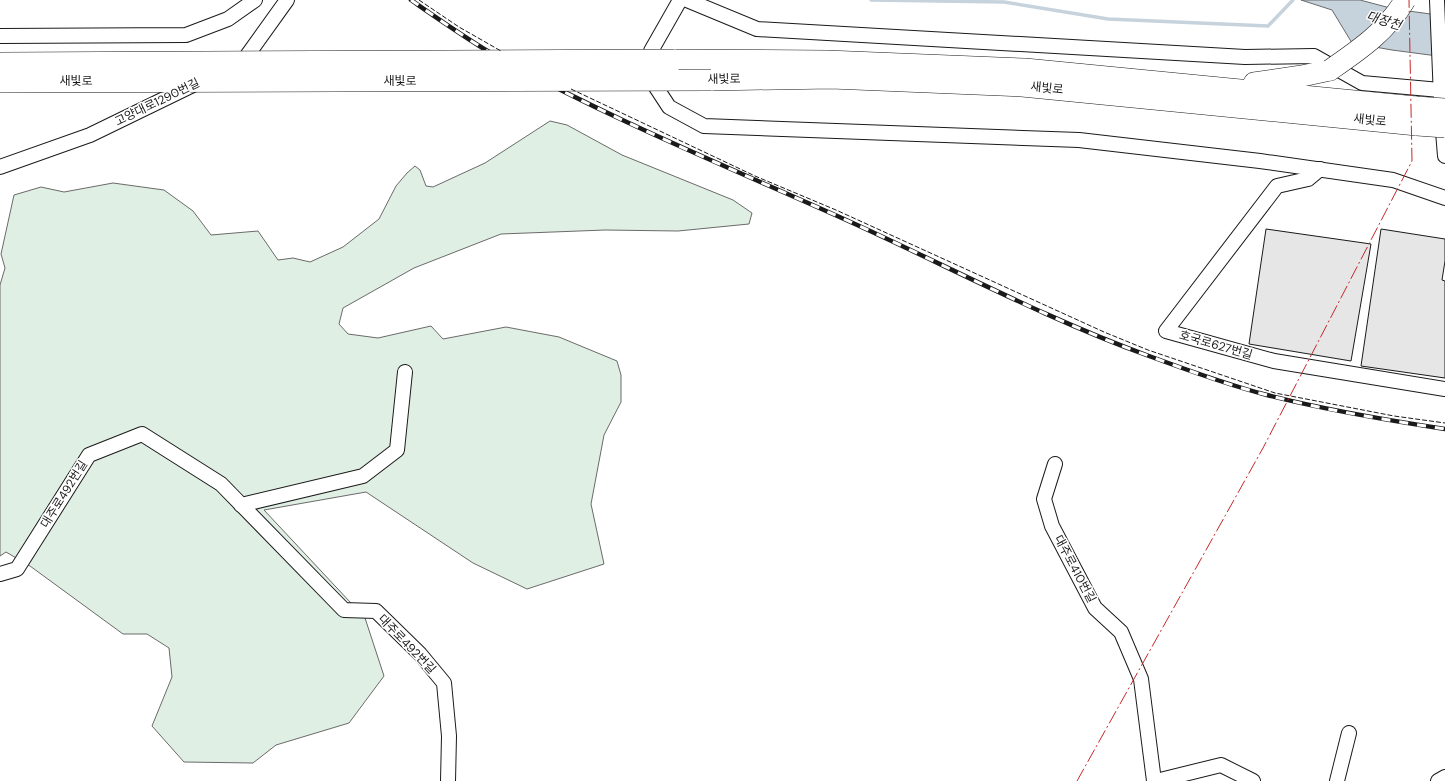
<svg xmlns="http://www.w3.org/2000/svg" width="1445" height="781" viewBox="0 0 1445 781" font-family="'DM Sans','Noto Sans KR',sans-serif">
	<rect width="100%" height="100%" fill="#fff"/>
	<!-- green -->
	<path fill="#e0efe3" stroke="#6a6a6a" d="M 550,121 L 567,125 L 622,155 L 733,200 L 752,213 L 749,224 L 678,231 L 605,230 L 501,234 L 414,268 L 343,308 L 339,324 L 348,334 L 378,338 L 431,326 L 443,339 L 506,327 L 559,337 L 617,361 L 621,375 L 621,402 L 604,435 L 591,504 L 604,564 L 527,589 L 473,563 L 366,492 L 264,510 L 365,618 L 384,676 L 349,723 L 276,745 L 253,763 L 184,762 L 152,726 L 172,677 L 169,648 L 147,634 L 123,634 L 30,566 L 6,552 L 0,556 L 0,285 L 5,268 L 1,254 L 14,195 L 41,187 L 64,192 L 113,183 L 164,190 L 193,211 L 211,235 L 258,231 L 278,260 L 293,258 L 310,262 L 343,247 L 379,219 L 396,186 L 407,173 L 415,166 L 420,170 L 426,186 L 433,187 L 485,163 Z"/>
	<!-- water -->
	<path fill="#c6d2dc" stroke="#6a6a6a" d="M 1301,0 L 1360,0 L 1394,9 L 1445,16 L 1445,57 L 1392,50 L 1352,43 L 1332,10 Z"/>
	<g fill="none" stroke-linecap="round" stroke-linejoin="round">
		<!-- stream -->
		<path stroke="#c6d2dc" stroke-width="3.5" d="M 871,0 L 1004,2 L 1108,19 L 1268,26 L 1293,0"/>
	</g>
	<!-- building -->
	<g fill="#e6e6e6" stroke="#1a1a1a">
		<path d="M 1266,229 L 1371,244 L 1351,361 L 1249,344 Z"/>
		<path d="M 1381,229 L 1445,239 L 1445,261 L 1442,280 L 1445,281 L 1445,378 L 1361,366 Z"/>
	</g>
	<g fill="none" stroke-linecap="round" stroke-linejoin="round">
		<defs>
			<g id="minor">
				<path d="M 680,0 L 651,51 L 652,81 L 669,107 L 704,126 L 1079,140 L 1260,161 L 1393,180 L 1445,198"/>
				<path d="M 687,0 L 757,29 L 1245,57 L 1314,56 L 1362,83 L 1440,90"/>
				<path d="M 1437,0 L 1441,98"/>
				<path d="M 0,36 L 186,35 L 228,19 L 255,0"/>
				<path d="M 237,63 L 244,60 L 287,0"/>
				<path d="M 1442,119 L 1445,156"/>
				<path d="M 0,167 L 90,135 L 195,84"/>
				<path d="M 1320,169 L 1308,179 L 1277,186 L 1166,331 L 1274,361 L 1445,389"/>
				<path d="M 1055,464 L 1044,499 L 1052,526 L 1095,608 L 1121,632 L 1141,679 L 1154,781"/>
				<path d="M 241,505 L 363,476 L 397,450 L 405,372"/>
				<path d="M 0,574 L 17,569 L 89,455 L 142,434 L 221,484 L 344,610 L 376,611 L 420,654 L 444,683 L 449,736 L 448,781"/>
				<path d="M 1156,781 L 1221,765 L 1253,781"/>
				<path d="M 1337,781 L 1349,733"/>
				<path d="M 1438,781 L 1445,777"/>
			</g>
			<g id="highway">
				<path d="M 674,60 L 827,61 L 1025,69 L 1416,107"/>
				<path d="M 711,80 L 831,78 L 1022,86 L 1417,125"/>
				<path d="M 1254,83 L 1302,76 L 1330,70"/>
			</g>
		</defs>
		<!-- minor casing -->
		<use href="#minor" stroke="#1a1a1a" stroke-width="16"/>
		<!-- highway casing -->
		<use href="#highway" stroke="#1a1a1a" stroke-width="22"/>
		<!-- minor -->
		<use href="#minor" stroke="#fff" stroke-width="14"/>
		<!-- highway -->
		<use href="#highway" stroke="#fff" stroke-width="21"/>
		<defs>
			<path id="rail" d="M 411,0 C 437,18 464,37 491,53 C 605,117 726,166 844,219 C 946,265 1044,318 1149,356 C 1187,370 1228,385 1267,395 C 1325,410 1386,420 1445,429"/>
		</defs>
		<!-- rail casing -->
		<use href="#rail" stroke="#1a1a1a" stroke-width="4.5"/>
		<!-- rail -->
		<use href="#rail" stroke="#fff" stroke-width="3" stroke-dasharray="9" stroke-linecap="butt"/>
		<defs>
			<g id="highway-bridge">
				<path d="M 0,63 L 674,60"/>
				<path d="M 1330,70 C 1359,50 1387,31 1405,0"/>
				<path d="M 0,82 L 711,80"/>
				<path d="M 1416,107 L 1445,109"/>
				<path d="M 1417,125 L 1445,127"/>
			</g>
		</defs>
		<!-- highway-bridge casing -->
		<use href="#highway-bridge" stroke="#1a1a1a" stroke-width="22" stroke-linecap="butt"/>
		<!-- highway-bridge -->
		<use href="#highway-bridge" stroke="#fff" stroke-width="21"/>
		<!-- fence -->
		<g stroke="#1a1a1a" stroke-width="1" stroke-dasharray="5 2" stroke-linecap="butt">
			<path d="M 419,0 L 459,27 L 501,51"/>
			<path d="M 571,89 L 755,176 L 836,210 L 1104,332 L 1148,350 L 1275,393 L 1394,416 L 1445,423"/>
		</g>
		<!-- power -->
		<path stroke="#c62828" stroke-width="1" stroke-dasharray="14 3 2 3" stroke-linecap="butt" d="M 1077,781 L 1263,448 L 1412,161 L 1409,0"/>
	</g>
	<g text-anchor="middle" stroke-width="3" stroke-linejoin="round" paint-order="stroke">
		<!-- street labels -->
		<g font-size="12" fill="#1a1a1a" stroke="#fff">
			<text transform="translate(724 79) rotate(-1)" y="4">새빛로</text>
			<text x="76" y="85">새빛로</text>
			<text x="400" y="85">새빛로</text>
			<text transform="translate(1047 88) rotate(6)" y="4">새빛로</text>
			<text transform="translate(157 102) rotate(-26)" y="4">고양대로1290번길</text>
			<text transform="translate(1370 120) rotate(6)" y="4">새빛로</text>
			<text transform="translate(1216 345) rotate(16)" y="4">호국로627번길</text>
			<text transform="translate(64 494) rotate(-58)" y="4">대주로492번길</text>
			<text transform="translate(1075 569) rotate(62)" y="4">대주로410번길</text>
			<text transform="translate(407 644) rotate(46)" y="4">대주로492번길</text>
		</g>
		<!-- water labels -->
		<g font-size="13" font-style="italic" fill="#1a1a1a" stroke="#fff">
			<text transform="translate(1384 20) rotate(17)" y="5">대장천</text>
		</g>
	</g>
</svg>
